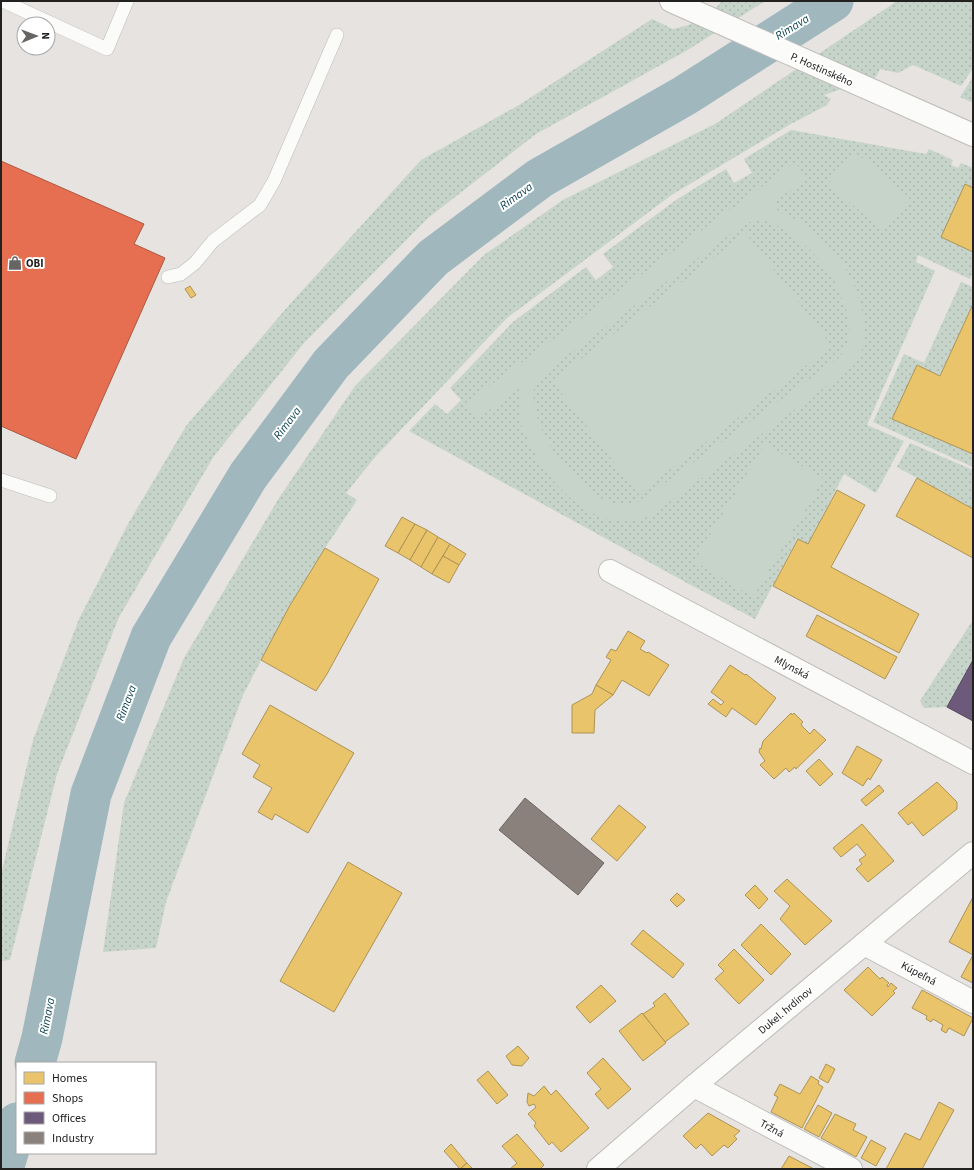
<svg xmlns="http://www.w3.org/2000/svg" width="974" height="1170" viewBox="0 0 974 1170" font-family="'Source Sans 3',sans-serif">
	<defs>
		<pattern id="grass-dots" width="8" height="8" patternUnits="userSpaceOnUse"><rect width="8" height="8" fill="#c6d4ca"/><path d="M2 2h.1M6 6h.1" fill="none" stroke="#aab6ad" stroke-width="1.8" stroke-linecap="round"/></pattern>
	</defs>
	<rect width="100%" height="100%" fill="#e6e3e1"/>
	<!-- grass -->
	<g fill="url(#grass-dots)">
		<path d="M 721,1 L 765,1 L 686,51 L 536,134 L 428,218 L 304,343 L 214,456 L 119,617 L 57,774 L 10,960 L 1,961 L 1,875 L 33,740 L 79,619 L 128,524 L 186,426 L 290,304 L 421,160 L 519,105 L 652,19 L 673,29 L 689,25 L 718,6 Z"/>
		<path d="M 897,1 L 973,1 L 973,68 L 961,86 L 913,65 L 898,73 L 880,69 L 876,77 L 824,95 L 831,99 L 827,105 L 789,125 L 673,194 L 507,318 L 376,456 L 346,493 L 357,500 L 325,548 L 289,607 L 243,695 L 166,902 L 156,948 L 103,952 L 124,803 L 184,658 L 279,498 L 355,386 L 484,255 L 563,200 L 715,124 Z"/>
		<path d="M 973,77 L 973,100 L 971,102 L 960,97 Z"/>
		<path d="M 791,130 L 926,154 L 929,149 L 953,160 L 951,165 L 958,168 L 961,163 L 973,168 L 973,188 L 965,185 L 941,237 L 973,252 L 973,273 L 970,279 L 918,255 L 916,262 L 935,271 L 867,425 L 904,441 L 876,493 L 844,474 L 808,544 L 797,539 L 755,619 L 689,584 L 409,431 L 435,404 L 447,414 L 461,400 L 450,388 L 513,322 L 586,267 L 596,280 L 613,267 L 603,254 L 676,200 L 726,169 L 734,183 L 752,173 L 744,159 Z"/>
		<path d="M 961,282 L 973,287 L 973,304 L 940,376 L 917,365 L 892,419 L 973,454 L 973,467 L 873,422 L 904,354 L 924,363 Z"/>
		<path d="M 910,443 L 973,470 L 973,509 L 897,467 Z"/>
		<path d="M 973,620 L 973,660 L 947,707 L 924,708 L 920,701 Z"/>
	</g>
	<!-- pitch -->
	<g fill="#c6d4ca" fill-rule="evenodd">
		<path d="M 855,152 L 910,198 L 883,231 L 828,184 Z"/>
		<path d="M 795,162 L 807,178 L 777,200 L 776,206 L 778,211 C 783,215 789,216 795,219 C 806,225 817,234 826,243 C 850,266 874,320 861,353 C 859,359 855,364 851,368 L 652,515 C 645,518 639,521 632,521 C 580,527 533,465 520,420 C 518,409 519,400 519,389 L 477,419 L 466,403 ZM 760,220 C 786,224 820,256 833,279 C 838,288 843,300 846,310 C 848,319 851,328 849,337 C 848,345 844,351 840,357 L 641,500 C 636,503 630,505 624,505 C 582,503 529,431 534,390 C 535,383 540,377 545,372 L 740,227 L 746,223 Z"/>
		<path d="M 746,233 L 832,346 L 638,494 L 552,381 Z"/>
		<path d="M 765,444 L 824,479 L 753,597 L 694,561 Z"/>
	</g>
	<!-- homes -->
	<g fill="#e9c46a" stroke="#ad9354">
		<path d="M 965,184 L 973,188 L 973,252 L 941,237 Z"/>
		<path d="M 190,286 L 196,295 L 191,298 L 185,289 Z"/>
		<path d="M 973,304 L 973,454 L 892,419 L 917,365 L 940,376 Z"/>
		<path d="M 917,478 L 973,509 L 973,558 L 896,516 Z"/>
		<path d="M 837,490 L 865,505 L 831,567 L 919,614 L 899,653 L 773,586 L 798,539 L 808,544 Z"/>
		<path d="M 402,517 L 415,524 L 398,553 L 385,546 Z"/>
		<path d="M 415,524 L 427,530 L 410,560 L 398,553 Z"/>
		<path d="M 427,530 L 438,537 L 421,567 L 410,560 Z"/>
		<path d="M 438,537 L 450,544 L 432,574 L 421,567 Z"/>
		<path d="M 450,544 L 466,554 L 459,565 L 443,556 Z"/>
		<path d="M 325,548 L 379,579 L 327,674 L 316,691 L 261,660 L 289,607 Z"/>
		<path d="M 443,556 L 459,565 L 449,583 L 432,574 Z"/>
		<path d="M 817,615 L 897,657 L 885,679 L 806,636 Z"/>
		<path d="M 628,631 L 645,641 L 640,649 L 647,653 L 648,652 L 669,665 L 649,696 L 622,680 L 613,695 L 596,685 L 611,660 L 606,657 L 611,649 L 616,651 Z"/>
		<path d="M 730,665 L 745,675 L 746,674 L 776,698 L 756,725 L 732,708 L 726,717 L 708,704 L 713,699 L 721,705 L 724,702 L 711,692 Z"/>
		<path d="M 596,685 L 613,695 L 595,710 L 594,733 L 572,733 L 572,705 L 592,694 Z"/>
		<path d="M 270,705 L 354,753 L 308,833 L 275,814 L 272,820 L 258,812 L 272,788 L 253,777 L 260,765 L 242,754 Z"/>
		<path d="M 791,713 L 792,715 L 794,713 L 803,722 L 801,724 L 802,726 L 810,734 L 814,729 L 826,740 L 796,769 L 795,767 L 789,772 L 786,768 L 774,779 L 760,765 L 765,761 L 759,752 L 760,748 L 761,749 L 763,741 Z"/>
		<path d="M 857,746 L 882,760 L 870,780 L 868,778 L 863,786 L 842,773 Z"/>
		<path d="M 819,759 L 833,774 L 820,786 L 806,771 Z"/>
		<path d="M 937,782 L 957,802 L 957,809 L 923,836 L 912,822 L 908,825 L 898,813 Z"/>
		<path d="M 879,785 L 884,791 L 866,806 L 861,800 Z"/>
		<path d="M 619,805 L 646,827 L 617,861 L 591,839 Z"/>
		<path d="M 862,824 L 894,861 L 868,882 L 856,869 L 862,864 L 859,860 L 866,855 L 857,844 L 841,857 L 833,848 Z"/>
		<path d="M 348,862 L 402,893 L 334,1012 L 280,981 Z"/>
		<path d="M 787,879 L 832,921 L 805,945 L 780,919 L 790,906 L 774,891 Z"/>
		<path d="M 755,885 L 768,899 L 759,909 L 745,895 Z"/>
		<path d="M 677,893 L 685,900 L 677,907 L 670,900 Z"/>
		<path d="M 973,897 L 973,955 L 949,942 Z"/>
		<path d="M 761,924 L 791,954 L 771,975 L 741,945 Z"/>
		<path d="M 643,930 L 684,964 L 673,978 L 631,944 Z"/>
		<path d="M 734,949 L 764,980 L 739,1004 L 715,979 L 724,971 L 718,965 Z"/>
		<path d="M 973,955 L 973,983 L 961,977 Z"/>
		<path d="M 868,967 L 880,979 L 882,977 L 889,983 L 887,985 L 888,987 L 891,983 L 897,988 L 893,991 L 895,993 L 872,1016 L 844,990 Z"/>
		<path d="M 601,985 L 616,1001 L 590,1023 L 576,1007 Z"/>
		<path d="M 922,990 L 973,1018 L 964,1036 L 949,1028 L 946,1033 L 941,1030 L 943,1025 L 933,1019 L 931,1022 L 926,1019 L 927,1016 L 912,1008 Z"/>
		<path d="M 665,993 L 689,1024 L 665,1042 L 643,1014 L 655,1006 L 653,1003 Z"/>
		<path d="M 642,1013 L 666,1043 L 643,1061 L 619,1031 Z"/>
		<path d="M 518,1046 L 529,1058 L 522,1066 L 512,1065 L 506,1056 Z"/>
		<path d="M 603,1058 L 631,1089 L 608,1109 L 595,1094 L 601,1089 L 587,1073 Z"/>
		<path d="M 826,1064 L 835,1069 L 828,1083 L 819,1078 Z"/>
		<path d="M 488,1071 L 508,1095 L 497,1104 L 477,1080 Z"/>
		<path d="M 811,1076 L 819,1081 L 818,1084 L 823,1087 L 802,1128 L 771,1112 L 778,1097 L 774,1095 L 780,1084 L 800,1094 Z"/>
		<path d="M 544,1086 L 551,1095 L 556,1090 L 589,1128 L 561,1152 L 552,1142 L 549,1145 L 534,1126 L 536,1123 L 528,1114 L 536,1107 L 534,1104 L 529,1106 L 527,1102 L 528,1093 L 534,1096 Z"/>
		<path d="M 939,1102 L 954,1110 L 922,1169 L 886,1169 L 905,1133 L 920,1140 Z"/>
		<path d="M 818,1105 L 832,1113 L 819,1137 L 804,1129 Z"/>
		<path d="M 708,1113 L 740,1131 L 734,1136 L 737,1139 L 728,1148 L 724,1145 L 712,1156 L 701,1144 L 696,1149 L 683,1136 Z"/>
		<path d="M 835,1114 L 856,1124 L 853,1130 L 867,1137 L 856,1157 L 821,1138 Z"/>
		<path d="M 517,1134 L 544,1165 L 540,1169 L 510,1169 L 517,1163 L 502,1146 Z"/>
		<path d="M 871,1140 L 886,1148 L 876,1166 L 861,1158 Z"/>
		<path d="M 451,1144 L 467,1163 L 460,1169 L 444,1151 Z"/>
		<path d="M 789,1156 L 814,1169 L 781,1169 Z"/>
		<path d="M 467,1163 L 473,1169 L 460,1169 Z"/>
	</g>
	<!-- shops -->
	<path fill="#e76f51" stroke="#ac5842" d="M 1,161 L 144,224 L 134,244 L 165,258 L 76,459 L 1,426 Z"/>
	<!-- offices -->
	<path fill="#6d597a" stroke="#56485f" d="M 973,660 L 973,721 L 947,707 Z"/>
	<!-- industry -->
	<path fill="#8a817c" stroke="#6b6460" d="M 525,798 L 604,863 L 578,895 L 499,830 Z"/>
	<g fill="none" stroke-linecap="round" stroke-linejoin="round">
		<!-- river -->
		<g stroke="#9fb7bd" stroke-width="41">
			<path d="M 35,1063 L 42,1038 L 91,794 L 151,637 L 248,476 L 331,364 L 433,258 L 540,178 L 684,96 L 833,1"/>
			<path d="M 3,1169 L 17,1123"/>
		</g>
		<defs>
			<g id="service">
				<path d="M 3,1 L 107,49 L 127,1"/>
				<path d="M 168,277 L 181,274 L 195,263 L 213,241 L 260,205 L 274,181 L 337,35"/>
				<path d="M 1,480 L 50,496"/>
			</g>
			<g id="minor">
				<path d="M 610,571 L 973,763"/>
				<path d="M 864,944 L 973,1002"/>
				<path d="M 694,1086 L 851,1169"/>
				<path d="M 598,1169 L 694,1086 L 973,853"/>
			</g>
			<path id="tertiary" d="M 671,1 L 973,135"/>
		</defs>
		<!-- service casing -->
		<use href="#service" stroke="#bebcba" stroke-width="14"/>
		<!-- minor casing -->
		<use href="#minor" stroke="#bebcba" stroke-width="24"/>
		<!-- tertiary casing -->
		<use href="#tertiary" stroke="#bebcba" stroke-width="24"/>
		<!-- service -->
		<use href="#service" stroke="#fbfbfa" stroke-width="13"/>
		<!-- minor -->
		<use href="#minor" stroke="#fbfbfa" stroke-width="22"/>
		<!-- tertiary -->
		<use href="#tertiary" stroke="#fbfbfa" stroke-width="22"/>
	</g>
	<!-- icons -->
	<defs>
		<symbol id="shop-bare" viewBox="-9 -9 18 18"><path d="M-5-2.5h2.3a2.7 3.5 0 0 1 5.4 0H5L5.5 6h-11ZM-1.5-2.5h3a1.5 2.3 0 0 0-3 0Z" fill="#676564" stroke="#fff" stroke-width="2.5" paint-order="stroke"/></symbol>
	</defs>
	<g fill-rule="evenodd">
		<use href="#shop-bare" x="5" y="253" width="20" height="20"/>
	</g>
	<g text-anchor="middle" stroke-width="4" stroke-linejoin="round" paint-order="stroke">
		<!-- street labels -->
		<g font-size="11" fill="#222120" stroke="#fff">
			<text transform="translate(822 69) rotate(24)" y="4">P. Hostinského</text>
			<text transform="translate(792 667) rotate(28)" y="4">Mlynská</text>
			<text transform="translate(919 973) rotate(28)" y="4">Kúpeľná</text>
			<text transform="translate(785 1010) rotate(-40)" y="4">Dukel. hrdinov</text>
			<text transform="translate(772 1128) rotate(28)" y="4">Tržná</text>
		</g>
		<!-- poi labels -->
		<g font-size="11" font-weight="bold" fill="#222120" stroke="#fff" text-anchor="start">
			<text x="26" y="267">OBI</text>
		</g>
		<!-- water labels -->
		<g font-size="12" font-style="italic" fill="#0f4552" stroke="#fff">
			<text transform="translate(792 27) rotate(-32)" y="4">Rimava</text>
			<text transform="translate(516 196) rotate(-36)" y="4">Rimava</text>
			<text transform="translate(287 423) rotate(-53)" y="4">Rimava</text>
			<text transform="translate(126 703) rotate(-69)" y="4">Rimava</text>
			<text transform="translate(47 1016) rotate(-79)" y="4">Rimava</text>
		</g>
	</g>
	<!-- border -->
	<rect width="974" height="1170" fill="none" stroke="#222120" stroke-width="4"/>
	<!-- legend -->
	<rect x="16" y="1062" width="140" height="92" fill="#ffffff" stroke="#a7a6a6"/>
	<rect x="24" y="1072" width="20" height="12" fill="#e9c46a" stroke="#a7a6a6"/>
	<text x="52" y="1082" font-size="12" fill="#222120">Homes</text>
	<rect x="24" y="1092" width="20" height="12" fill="#e76f51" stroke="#a7a6a6"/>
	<text x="52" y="1102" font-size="12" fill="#222120">Shops</text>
	<rect x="24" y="1112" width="20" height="12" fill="#6d597a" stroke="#a7a6a6"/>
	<text x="52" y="1122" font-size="12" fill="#222120">Offices</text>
	<rect x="24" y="1132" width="20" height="12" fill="#8a817c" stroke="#a7a6a6"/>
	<text x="52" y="1142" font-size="12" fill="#222120">Industry</text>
	<!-- north arrow -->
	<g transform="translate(36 36) rotate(89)"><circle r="19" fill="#ffffff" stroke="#a7a6a6"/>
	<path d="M0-3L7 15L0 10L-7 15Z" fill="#676564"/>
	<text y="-6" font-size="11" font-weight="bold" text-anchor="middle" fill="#222120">N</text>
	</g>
</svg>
